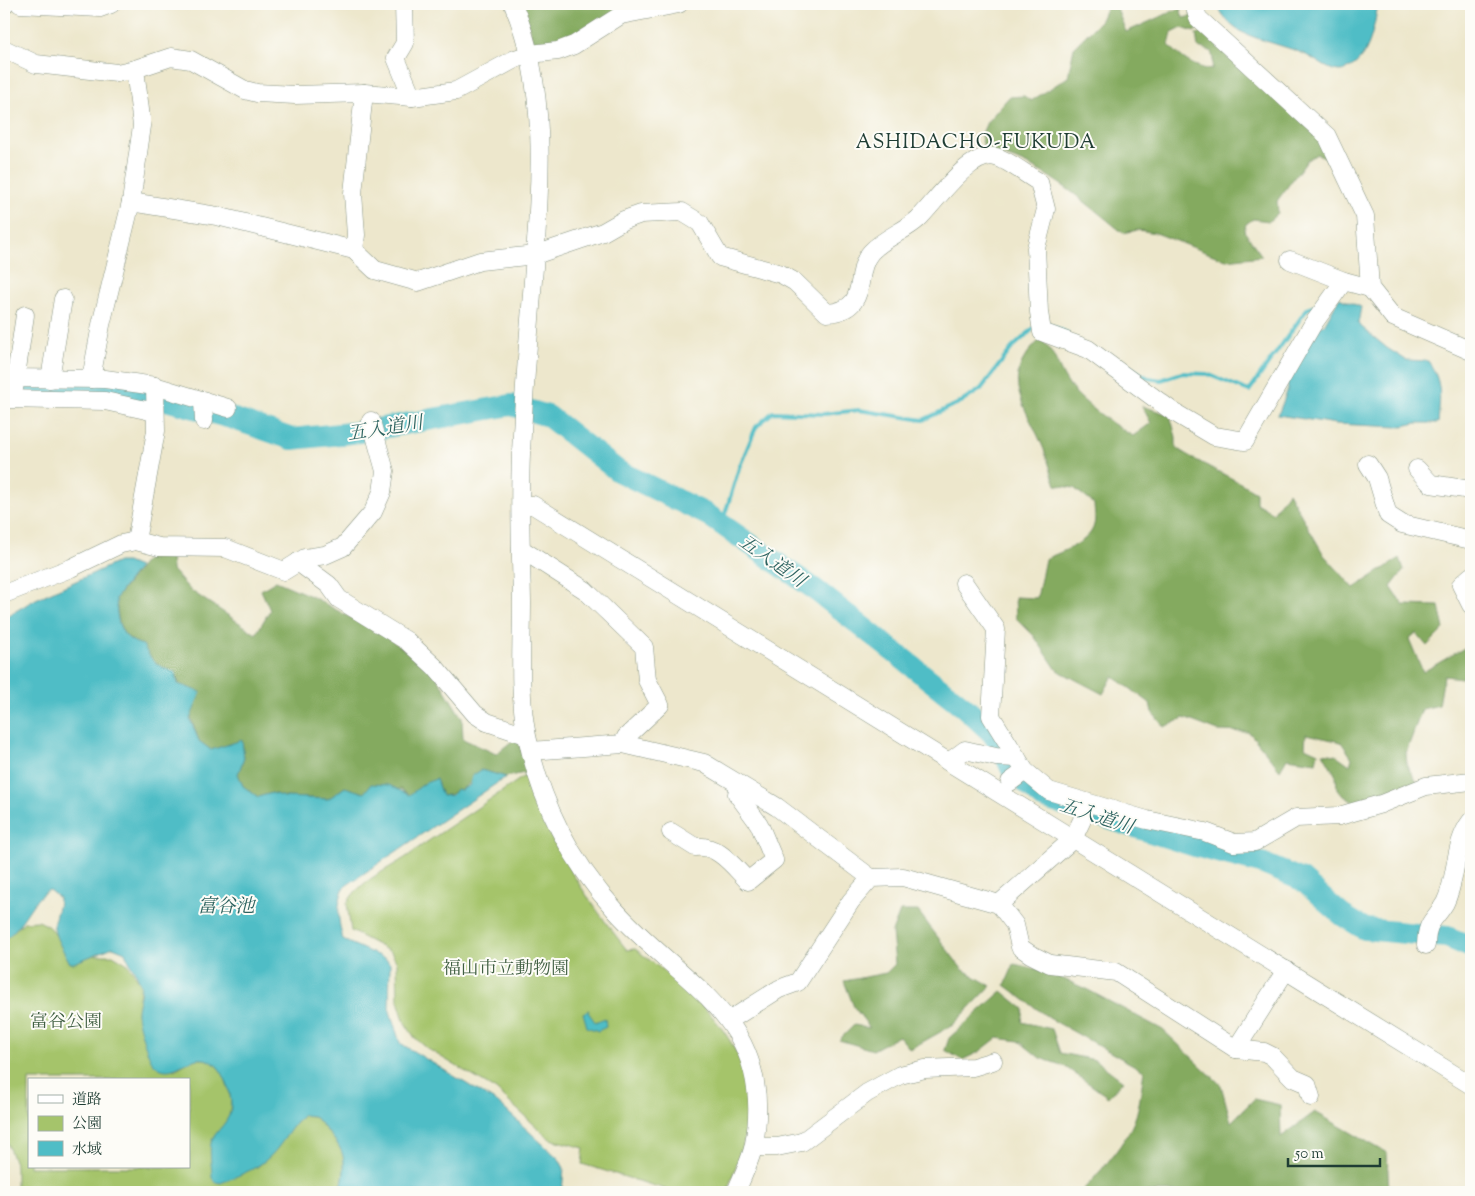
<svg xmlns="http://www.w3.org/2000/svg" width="1475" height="1196" viewBox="0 0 1475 1196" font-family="'Sorts Mill Goudy','Noto Serif JP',serif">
	<rect width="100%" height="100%" fill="#fdfcf7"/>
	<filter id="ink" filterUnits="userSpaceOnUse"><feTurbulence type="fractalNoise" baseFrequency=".02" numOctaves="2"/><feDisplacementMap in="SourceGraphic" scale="10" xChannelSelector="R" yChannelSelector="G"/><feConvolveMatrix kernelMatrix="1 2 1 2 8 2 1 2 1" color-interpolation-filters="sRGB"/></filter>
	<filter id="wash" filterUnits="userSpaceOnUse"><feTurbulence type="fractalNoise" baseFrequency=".0096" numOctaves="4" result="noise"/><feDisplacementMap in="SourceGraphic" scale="20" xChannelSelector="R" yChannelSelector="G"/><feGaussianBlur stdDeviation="1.12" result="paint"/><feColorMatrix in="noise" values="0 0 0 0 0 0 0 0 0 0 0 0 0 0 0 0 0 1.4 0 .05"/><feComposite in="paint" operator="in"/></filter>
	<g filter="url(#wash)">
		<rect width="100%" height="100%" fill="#ede7cc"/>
		<!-- green -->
		<g fill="#a5c46b" stroke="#628050" fill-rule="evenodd">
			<path d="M 529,773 C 533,824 595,910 627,950 L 635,949 C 698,996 766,1050 745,1138 C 740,1156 733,1174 727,1192 L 675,1192 L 582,1164 L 584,1148 L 550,1139 L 496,1090 L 428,1049 L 415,1038 L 405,1023 L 398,1001 L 397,963 L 391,952 L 351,931 L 347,904 C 359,878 397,867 418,848 Z"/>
			<path d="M 38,921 C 56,927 62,947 70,963 L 94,955 L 113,955 L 128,964 L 141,984 L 137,1013 L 174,1070 C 181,1067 190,1060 198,1059 C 223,1056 234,1095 230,1113 C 227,1124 218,1133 211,1143 L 256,1168 C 275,1154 286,1132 303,1115 L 314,1116 C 340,1147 351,1150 340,1192 L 16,1192 L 16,1166 L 4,1135 L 4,940 L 24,922 ZM 29,1080 L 189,1080 L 189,1167 L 29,1167 Z"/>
		</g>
		<!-- forest -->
		<g fill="#84aa5f" stroke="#52744a">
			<path d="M 521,4 L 657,4 L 561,45 L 534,44 Z"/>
			<path d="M 1108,4 L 1115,4 L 1126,32 L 1180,8 L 1183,18 L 1192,16 L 1199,28 L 1194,32 L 1182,28 L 1172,33 L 1169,45 C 1182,59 1193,67 1212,70 L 1213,58 L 1211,51 L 1198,47 L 1196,34 L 1203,33 L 1318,134 L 1337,165 L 1331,167 L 1325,157 L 1317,154 L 1307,160 L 1277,201 L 1278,213 L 1269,221 L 1253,219 L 1246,224 L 1244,231 L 1262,256 L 1226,260 L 1156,233 L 1138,230 L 1123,233 C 1082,200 1039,160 985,151 L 981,136 L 987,122 L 1009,97 L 1024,96 L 1031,101 L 1068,77 L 1074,47 L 1101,20 Z"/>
			<path d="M 1041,339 C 1057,355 1056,365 1067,382 C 1077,399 1116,427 1133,436 L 1151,423 L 1142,406 L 1170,415 L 1176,437 L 1176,448 C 1202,465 1230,476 1256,492 L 1256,503 L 1273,513 L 1288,492 L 1324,555 L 1354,588 L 1400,558 L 1404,570 L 1391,587 L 1403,605 L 1439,606 L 1444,629 L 1427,646 L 1416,633 L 1409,639 L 1423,672 L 1466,647 L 1471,647 L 1471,679 L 1444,676 L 1439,705 L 1422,709 L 1406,753 L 1407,766 L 1420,787 L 1359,807 L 1337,790 L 1336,776 L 1323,753 L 1336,755 L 1350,765 L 1352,758 L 1341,742 L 1306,734 L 1305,747 L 1318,753 L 1316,762 L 1287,758 L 1280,770 L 1249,732 L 1218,731 L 1184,718 L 1164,727 L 1152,712 L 1150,703 L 1113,676 L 1103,694 L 1057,670 L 1034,636 L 1016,618 L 1015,597 L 1037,598 L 1045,559 C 1060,552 1090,543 1094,525 C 1096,518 1094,510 1094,504 L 1074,488 L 1056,485 C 1050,469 1046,452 1039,438 C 1020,398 1001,375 1041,339 Z"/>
			<path d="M 171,554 L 172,570 L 190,590 L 256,634 L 270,610 L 261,590 L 276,581 L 311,596 L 391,640 L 433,671 L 462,718 L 463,739 L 496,754 L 517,737 L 529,772 L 506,777 L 481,770 C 471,784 460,793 442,796 L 436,779 L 409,795 L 401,789 L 364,794 L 345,787 L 328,799 L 284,797 L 272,793 L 258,797 L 243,786 L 238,774 L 244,758 L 242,741 L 211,750 L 199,741 L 175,672 C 158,667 151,661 143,645 C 118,639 118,620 116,598 L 150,555 Z"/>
			<path d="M 900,911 L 918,911 L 962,969 L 991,986 L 953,1025 L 910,1049 L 899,1036 L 873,1050 L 839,1040 L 854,1025 L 870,1028 L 854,1007 L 844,981 L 886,973 L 895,964 L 892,932 Z"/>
			<path d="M 1014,964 L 1046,971 L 1088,990 L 1163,1030 L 1221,1085 L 1231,1122 L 1254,1099 L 1280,1105 L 1281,1137 L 1315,1112 L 1387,1153 L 1389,1192 L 1081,1192 C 1100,1172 1118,1152 1131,1128 C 1140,1111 1141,1089 1144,1071 L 1049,1018 L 1005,985 Z"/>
			<path d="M 1002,991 L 1024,1009 L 1022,1022 L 1052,1029 L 1060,1053 L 1095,1060 L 1123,1081 L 1108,1097 L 1064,1066 L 1040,1058 L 1019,1041 L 997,1038 L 979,1052 L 962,1060 L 945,1050 L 949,1038 Z"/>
		</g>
		<!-- water -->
		<g fill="#4fbdc6" stroke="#377d7d">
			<path d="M 1217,4 L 1378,4 C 1374,26 1370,61 1345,70 C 1332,75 1316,59 1304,54 C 1287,46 1248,38 1235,28 C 1227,22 1221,13 1217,4 Z"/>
			<path d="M 1339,298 L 1361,307 L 1358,324 L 1387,348 L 1406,360 L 1428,361 C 1443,382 1440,397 1438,423 L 1416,423 L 1398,427 L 1336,424 L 1278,415 L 1288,389 L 1287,377 L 1318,327 L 1324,325 Z"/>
			<path d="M 118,562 L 127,562 L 139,567 L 116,598 C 117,620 118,639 143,645 C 151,661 158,667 175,672 L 178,684 L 201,692 L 190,719 L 199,741 L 211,750 L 242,740 L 244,758 L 238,774 L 243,786 L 258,797 L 272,793 L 284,797 L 328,799 L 345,787 L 364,793 L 371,784 L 389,785 L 409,795 L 425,783 L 436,779 L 442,796 L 452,795 L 456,789 L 461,790 L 470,785 L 472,776 L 481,770 L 506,777 L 344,887 C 336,906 338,920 343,940 L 386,959 L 390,964 L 389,1008 L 400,1043 L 498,1103 L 559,1159 L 564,1168 L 562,1192 L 340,1192 C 351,1150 340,1147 314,1116 L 303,1115 C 289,1128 281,1148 266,1160 C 253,1171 236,1176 221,1183 L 215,1182 L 212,1178 C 212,1168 209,1153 211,1143 C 215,1129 232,1123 231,1103 C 230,1086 220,1056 198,1059 C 182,1061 169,1080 153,1063 C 148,1058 137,1021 137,1013 C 137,1003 143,993 140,983 C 137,972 129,964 125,952 L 113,947 L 74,963 L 70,963 C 64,951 52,935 54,922 C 56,913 59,907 59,898 L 49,890 C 32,897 24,926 4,940 L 4,618 L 36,599 Z"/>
			<path d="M 589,1010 L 588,1012 L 595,1022 L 605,1018 L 606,1027 L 598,1031 L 587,1027 L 583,1013 Z"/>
		</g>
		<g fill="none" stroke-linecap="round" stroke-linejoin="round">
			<!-- stream -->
			<g stroke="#4fbdc6" stroke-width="4">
				<path d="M 1046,323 L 1067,333"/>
				<path d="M 1117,360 L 1148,378 L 1161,380 L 1182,373 L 1207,374 L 1249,391 L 1307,309 L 1320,304"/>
				<path d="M 722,524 L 739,468 L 756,427 L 773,412 L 824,414 L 859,410 L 923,420 L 963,401 L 981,389 L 1012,348 L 1035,327"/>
			</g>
			<!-- river -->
			<path stroke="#4fbdc6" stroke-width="22" d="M 4,387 L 137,392 L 234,419 L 292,439 L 360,432 L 511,405 L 548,416 L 618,471 L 708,515 L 813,588 L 964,707 L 992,733 L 1001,746 L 1012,770 L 1043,798 L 1195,846 L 1261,863 L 1302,880 L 1342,915 L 1365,929 L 1447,937 L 1471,947"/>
		</g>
	</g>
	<g filter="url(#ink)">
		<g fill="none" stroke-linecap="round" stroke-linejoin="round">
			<defs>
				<g id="minor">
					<path d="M 20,4 L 100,8 L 111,4"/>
					<path d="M 404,4 L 405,43 L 396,58 L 412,97"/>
					<path d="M 513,4 C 553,99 538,207 531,307 C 527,356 523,405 521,454 C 519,503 521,553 522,602 C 522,646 518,693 527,736 C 540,801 571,862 616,911 C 686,988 776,1020 754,1144 C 751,1160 742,1177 736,1192"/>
					<path d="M 1194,4 L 1198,18 L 1327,136 L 1365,216 L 1370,288 L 1393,317 L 1471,351"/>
					<path d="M 4,5 L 5,4"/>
					<path d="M 4,49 L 36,64 L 117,73 L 135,69 L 171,57 L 191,60 L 245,90 L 257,93 L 295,95 L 364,93 L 412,97 L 456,91 L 515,59 L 530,54 L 558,51 L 574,45 L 621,15 L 679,4"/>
					<path d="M 131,202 L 217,216 L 354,250 L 375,270 L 418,282 L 480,261 L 535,255 L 603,232 L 624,220 L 641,214 L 682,212 L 700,223 L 720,257 L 781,274 L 795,282 L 827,313 C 872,310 852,273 871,252 C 884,238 905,231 918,219 C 935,203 970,150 996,157 C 1008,160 1028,176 1039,182 L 1046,209 L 1036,248 L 1039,312 L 1042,332 L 1088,349 L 1172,411 L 1214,436 L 1245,441 L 1313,324 L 1344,281"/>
					<path d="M 354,250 L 356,235 L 353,193 L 364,93"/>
					<path d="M 1290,260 L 1344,281 L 1370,288"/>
					<path d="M 4,378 L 105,379 L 155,386 L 228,408"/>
					<path d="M 50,379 L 63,299"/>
					<path d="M 91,379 L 101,325 L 131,202 L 142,126 L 135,69"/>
					<path d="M 14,389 L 25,315"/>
					<path d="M 4,399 L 105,401 L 155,412"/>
					<path d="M 203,400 L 204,421"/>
					<path d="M 1368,464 L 1377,478 L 1388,515 L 1402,524 L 1471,540"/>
					<path d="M 1417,469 L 1431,484 L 1471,490"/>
					<path d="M 521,505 L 533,505 L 1471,1085"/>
					<path d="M 136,541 L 156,431 L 155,386"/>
					<path d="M 521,549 L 585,590 L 644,647 L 647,680 L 660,705 L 626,737 L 623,744"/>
					<path d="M 298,562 L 329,585 L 339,599 L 407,641 L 435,667 L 475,714 L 487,722 L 526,735"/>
					<path d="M 1471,576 L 1461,585 L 1471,605"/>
					<path d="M 964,583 L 996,629 L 991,716 L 1025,771 L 1049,791 L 1147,820 L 1205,832 L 1234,843 L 1255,842 L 1296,818 L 1339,816 L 1381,804 L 1426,786 L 1471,781"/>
					<path d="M 4,594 L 71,568 L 121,544 L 136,541 L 159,547 L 225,548 L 284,571 L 305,558 L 325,555 L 343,547 L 373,512 L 382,492 L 385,471 L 371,421"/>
					<path d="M 531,751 L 623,744 L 704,763 L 777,807 L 871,878"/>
					<path d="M 949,762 L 965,750 L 996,757 L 1017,758"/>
					<path d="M 1010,782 L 1025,771"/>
					<path d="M 671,832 L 695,847 C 718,844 733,866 748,881 L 774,860 L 759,824 L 737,794 L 739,784"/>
					<path d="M 999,904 L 1073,839 L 1082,820 L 1085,803"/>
					<path d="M 1426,945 C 1427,919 1434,922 1445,903 C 1458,877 1453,844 1471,821"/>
					<path d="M 730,1020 L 779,989 L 798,982 L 851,901 L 871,878 L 903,877 L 999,904 L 1015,925 L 1020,947 L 1030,954 L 1050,964 L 1116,972 L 1236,1049 L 1264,1052 L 1272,1056 L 1293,1078 L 1307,1084 L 1311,1097"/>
					<path d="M 1236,1049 L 1286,970"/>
					<path d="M 754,1147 L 777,1147 L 802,1142 L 867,1093 L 900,1075 L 925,1069 L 973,1067 L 993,1061"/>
				</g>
			</defs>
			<!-- minor casing -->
			<use href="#minor" stroke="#869280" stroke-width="19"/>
			<!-- minor -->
			<use href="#minor" stroke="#fff" stroke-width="18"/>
		</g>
	</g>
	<g text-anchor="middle" stroke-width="4" stroke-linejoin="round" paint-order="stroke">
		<!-- park labels -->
		<g font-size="18" fill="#405f42" stroke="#fdfcf7">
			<text x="506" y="974">福山市立動物園</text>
			<text x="66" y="1027">富谷公園</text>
		</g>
		<!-- water labels -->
		<g font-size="19" font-style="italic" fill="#2d6360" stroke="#fdfcf7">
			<text transform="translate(385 427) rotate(-9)" y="7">五入道川</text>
			<text transform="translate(773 560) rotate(35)" y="7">五入道川</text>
			<text transform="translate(1097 815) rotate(18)" y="7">五入道川</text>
			<text x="226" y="912">富谷池</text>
		</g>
		<!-- quarter labels -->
		<g font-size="20" letter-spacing="1" fill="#1f3d34" stroke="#fdfcf7">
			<text x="976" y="148">ASHIDACHO-FUKUDA</text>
		</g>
	</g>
	<!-- margin -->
	<rect width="1475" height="1196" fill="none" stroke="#fdfcf7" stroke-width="20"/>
	<!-- legend -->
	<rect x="28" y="1078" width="162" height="90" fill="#fdfcf7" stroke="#a4b0a9"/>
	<rect x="38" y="1095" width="25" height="8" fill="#ffffff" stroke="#a4b0a9"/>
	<text x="72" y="1104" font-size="15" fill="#1f3d34">道路</text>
	<rect x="38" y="1116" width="25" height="15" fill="#a5c46b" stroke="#a4b0a9"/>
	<text x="72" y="1128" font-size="15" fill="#1f3d34">公園</text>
	<rect x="38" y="1141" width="25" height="15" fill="#4fbdc6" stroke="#a4b0a9"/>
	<text x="72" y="1154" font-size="15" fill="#1f3d34">水域</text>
	<!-- scale -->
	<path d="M1288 1158v8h92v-8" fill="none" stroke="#1f3d34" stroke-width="2.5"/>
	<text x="1295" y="1158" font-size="15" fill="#1f3d34" stroke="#fdfcf7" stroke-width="4" paint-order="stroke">50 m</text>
</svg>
